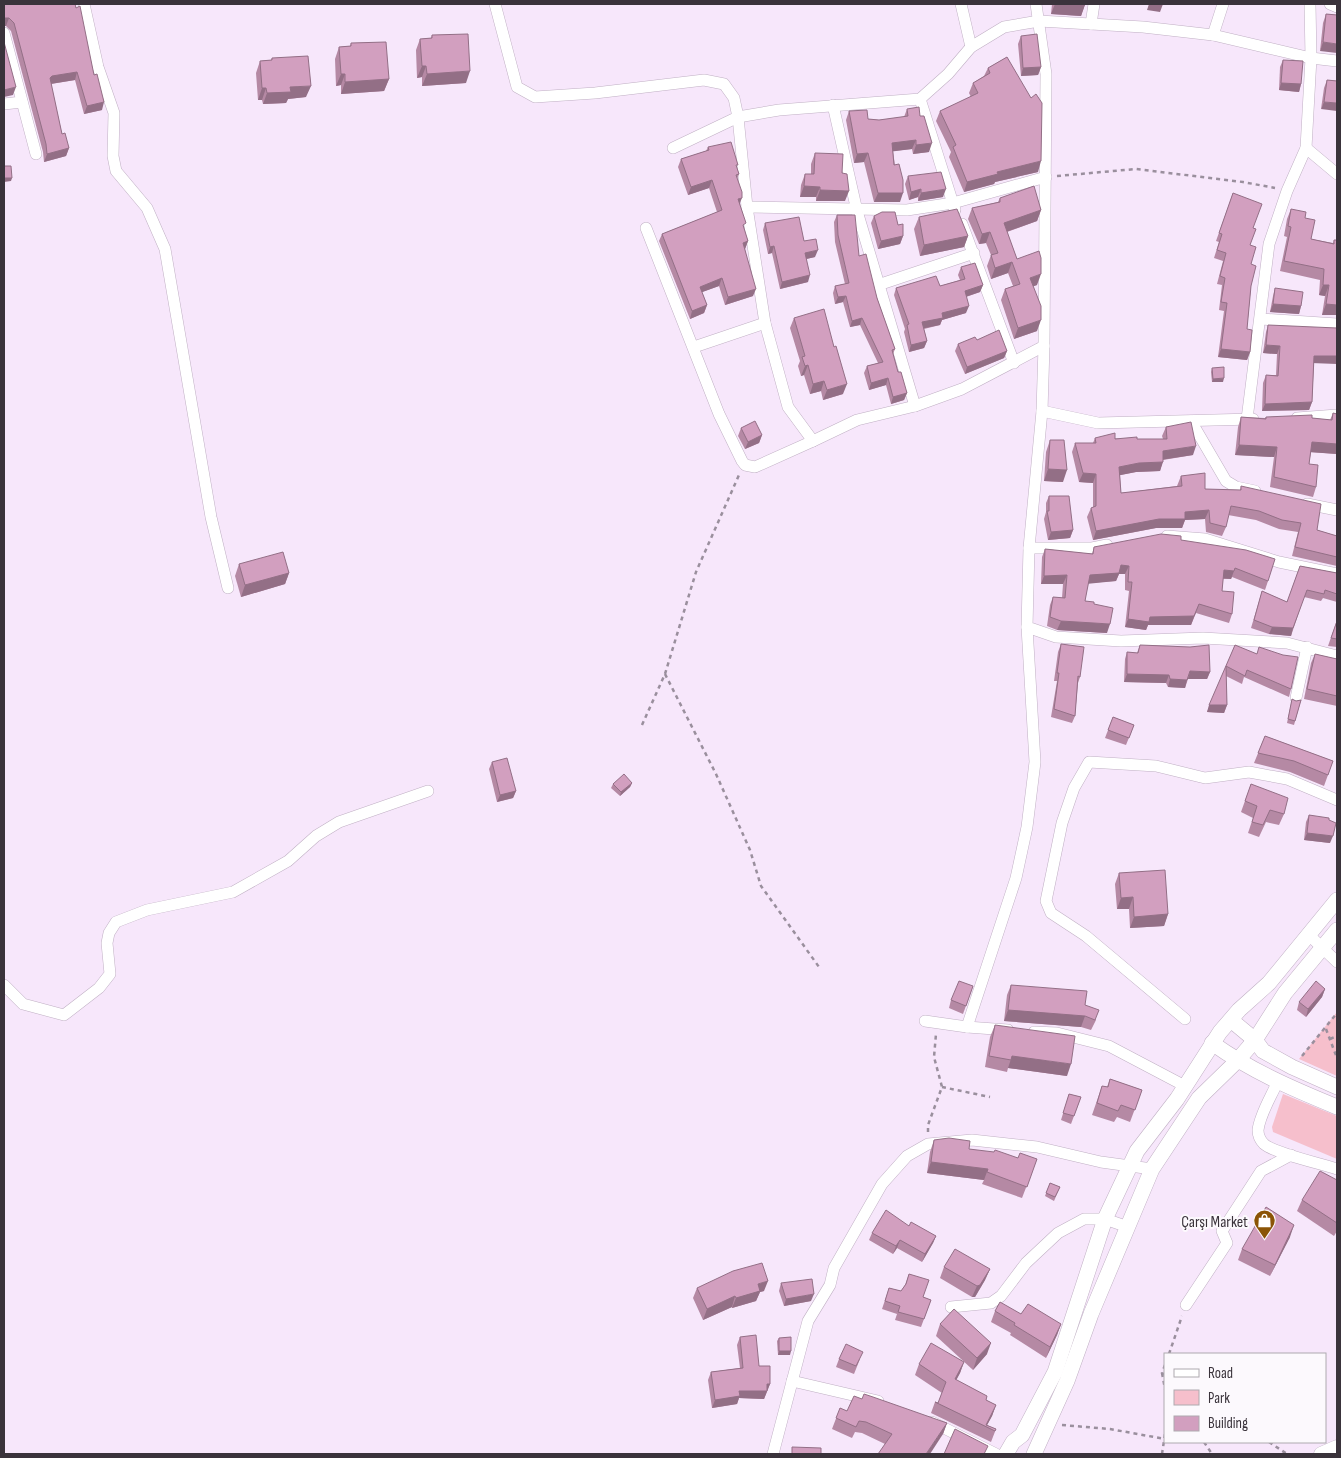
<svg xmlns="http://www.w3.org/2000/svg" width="1341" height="1458" viewBox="0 0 1341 1458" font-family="'Sofia Sans Condensed',sans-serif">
	<rect width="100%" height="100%" fill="#f7e7fb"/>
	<!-- green -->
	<g fill="#f6bfcc">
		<path d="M 1337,1012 L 1337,1076 L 1299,1059 Z"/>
		<path d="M 1283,1094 L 1337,1116 L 1337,1159 L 1273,1132 L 1272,1127 Z"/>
	</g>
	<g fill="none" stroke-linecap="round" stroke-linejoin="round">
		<defs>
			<g id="minor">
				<path d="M 84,4 L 98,67 L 114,113 L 113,156 L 116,171 L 147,208 L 165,249 L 211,517 L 228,588"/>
				<path d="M 495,4 L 517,87 L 535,97 L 595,93 L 704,80 L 724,84 L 734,98 L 738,117 L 747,207 L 765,323 L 788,407 L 813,441 L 857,420 L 915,406 L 962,389 L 1044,346"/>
				<path d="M 961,4 L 971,47"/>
				<path d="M 1036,4 L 1046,74 L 1044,346 L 1042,411 L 1029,548 L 1027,627 L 1056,637 L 1121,641 L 1203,638 L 1287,643 L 1337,656"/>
				<path d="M 1330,4 L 1337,7"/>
				<path d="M 1091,24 L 1094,4"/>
				<path d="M 4,33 L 36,154"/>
				<path d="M 1213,35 L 1223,4"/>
				<path d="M 920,99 L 955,210"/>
				<path d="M 4,104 L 22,102"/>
				<path d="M 833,105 L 857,211 L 915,406"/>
				<path d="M 673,148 L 738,117 L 779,110 L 920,99 L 948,74 L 971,47 L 1004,27 L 1039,21 L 1143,27 L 1213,35 L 1311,58 L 1337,61"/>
				<path d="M 1306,148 L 1337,174"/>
				<path d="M 747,207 L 907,210 L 953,203 L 1046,177"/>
				<path d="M 962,224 L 1014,363"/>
				<path d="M 646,228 L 719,414 L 742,461 L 745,465 L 755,467 L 813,441"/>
				<path d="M 878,285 L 974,253"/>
				<path d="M 1261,319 L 1337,324"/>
				<path d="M 694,347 L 765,323"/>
				<path d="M 1042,411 L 1098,423 L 1253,419"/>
				<path d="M 1297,418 L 1337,415"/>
				<path d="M 1247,419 L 1269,244 L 1287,191 L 1306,148 L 1311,58 L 1310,4"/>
				<path d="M 1191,421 L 1226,481 L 1236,487 L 1255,491"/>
				<path d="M 1307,504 L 1337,510"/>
				<path d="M 1167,536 L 1205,539 L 1279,562 L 1337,574"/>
				<path d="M 1029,548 L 1092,548 L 1107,545"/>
				<path d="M 1296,698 L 1307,647"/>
				<path d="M 1308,934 L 1337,962"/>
				<path d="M 4,985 L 23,1004 L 64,1015 L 99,988 L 110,974 L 107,943 L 109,933 L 116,922 L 147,910 L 233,892 L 288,861 L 316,836 L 339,822 L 428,791"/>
				<path d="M 1185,1019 L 1086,936 L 1051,913 L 1046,901 L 1062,823 L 1074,788 L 1089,762 L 1156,766 L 1205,778 L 1249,772 L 1287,779 L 1337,800"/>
				<path d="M 925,1021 L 967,1027 L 1008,1030"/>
				<path d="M 967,1027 L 1016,878 L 1027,827 L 1035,762 L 1027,627"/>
				<path d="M 1034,1032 L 1057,1033 L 1109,1046 L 1185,1086"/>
				<path d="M 1277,1083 C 1271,1097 1260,1114 1258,1130 C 1258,1134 1260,1140 1264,1144 C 1274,1153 1322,1164 1337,1169"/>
				<path d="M 1186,1305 L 1227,1243 L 1222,1231 L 1261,1171 L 1291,1155"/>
				<path d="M 951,1307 L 991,1303 L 1001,1296 L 1026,1263 L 1058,1233 L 1084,1219 L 1105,1219 L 1128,1227"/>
				<path d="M 792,1381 L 878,1401"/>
				<path d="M 932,1422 L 996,1454"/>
				<path d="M 773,1454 L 808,1321 L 830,1285 L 834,1268 L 882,1184 L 907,1156 L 928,1144 L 972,1140 L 1037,1147 L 1101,1162 L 1152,1169"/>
			</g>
			<path id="tertiary" d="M 1321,1454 L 1337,1447"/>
			<g id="secondary">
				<path d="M 1231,1020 L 1255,1040 L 1263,1051 L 1292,1067 L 1337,1087"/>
				<path d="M 1212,1043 C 1251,1071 1293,1089 1337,1107"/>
				<path d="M 1006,1454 L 1013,1442 L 1022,1435 L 1055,1372 L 1105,1219 L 1137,1151 L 1177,1099 L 1220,1032 L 1239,1010 L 1269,983 L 1337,900"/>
				<path d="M 1034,1454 L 1067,1381 L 1091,1314 L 1152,1169 L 1199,1098 L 1237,1061 L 1255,1040 L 1285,993 L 1337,930"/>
			</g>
		</defs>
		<!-- minor casing -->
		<use href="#minor" stroke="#c0b0c4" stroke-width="12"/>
		<!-- tertiary casing -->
		<use href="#tertiary" stroke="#c0b0c4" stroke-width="15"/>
		<!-- secondary casing -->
		<use href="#secondary" stroke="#c0b0c4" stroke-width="16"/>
		<!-- path -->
		<g stroke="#9a8f9d" stroke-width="2.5" stroke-dasharray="4 4" stroke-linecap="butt">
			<path d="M 1057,176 L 1136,169 L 1243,182 L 1275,188"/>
			<path d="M 665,674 L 716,774 L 750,850 L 761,886 L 819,967"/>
			<path d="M 642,725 L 665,674 L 696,572 L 739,475"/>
			<path d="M 1326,1029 L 1337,1058"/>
			<path d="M 1330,1039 L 1337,1036"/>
			<path d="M 1302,1056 L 1337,1013"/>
			<path d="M 942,1087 L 990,1097"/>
			<path d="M 928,1132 L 928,1125 L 942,1087 L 934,1057 L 936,1034"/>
			<path d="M 1169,1354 L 1182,1316"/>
			<path d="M 1165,1365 L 1162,1373 L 1165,1375"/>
			<path d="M 1162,1373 L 1165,1389"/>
			<path d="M 1062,1425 L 1110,1429 L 1165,1439"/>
			<path d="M 1204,1442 L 1212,1454"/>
			<path d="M 1269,1442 L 1287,1454"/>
			<path d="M 1162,1454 L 1165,1434"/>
		</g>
		<!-- minor -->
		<use href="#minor" stroke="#fff" stroke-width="11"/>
		<!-- tertiary -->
		<use href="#tertiary" stroke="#fff" stroke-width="14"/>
		<!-- secondary -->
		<use href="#secondary" stroke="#fff" stroke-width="15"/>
	</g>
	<!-- wall -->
	<g fill="#b589a4">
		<path d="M 4,4 L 75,4 L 102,110 L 84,114 L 75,80 L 51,84 L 62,134 L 69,148 L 66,156 L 44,162 L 43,152 L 11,31 L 6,26 Z"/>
		<path d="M 1052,4 L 1085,4 L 1081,16 L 1051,14 Z"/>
		<path d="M 1326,14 L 1337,15 L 1320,51 L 1323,23 Z"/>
		<path d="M 432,35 L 466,83 L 422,86 L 422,77 L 417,78 L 416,50 L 420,39 L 431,38 Z"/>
		<path d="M 1021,36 L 1041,67 L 1038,75 L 1021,76 L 1018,44 Z"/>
		<path d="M 351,43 L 389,79 L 384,91 L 341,94 L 341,85 L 336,86 L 335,59 L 339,47 L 350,46 Z"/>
		<path d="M 1007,57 L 1038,172 L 995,182 L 994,184 L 964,192 L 949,157 L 951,152 L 936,121 L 940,111 L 971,97 L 969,93 L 973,83 L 984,76 L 988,68 Z"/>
		<path d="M 272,58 L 306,97 L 288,99 L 286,103 L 263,104 L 262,100 L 258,100 L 256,73 L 260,61 L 271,60 Z"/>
		<path d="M 1283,60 L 1301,84 L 1299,92 L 1279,90 L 1280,67 Z"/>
		<path d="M 1327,80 L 1337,81 L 1321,109 L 1324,88 Z"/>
		<path d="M 907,109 L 920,116 L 929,152 L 913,154 L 912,149 L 893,151 L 900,202 L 874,202 L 864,162 L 854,163 L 846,120 L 849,111 L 868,119 L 879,120 L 904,117 Z"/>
		<path d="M 708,147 L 737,168 L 739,174 L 737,179 L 740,205 L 744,229 L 748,241 L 745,249 L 753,296 L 725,305 L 719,286 L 702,292 L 707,305 L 704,313 L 690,319 L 659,241 L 662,234 L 717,212 L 709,188 L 688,195 L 678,167 L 681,159 L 706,151 Z"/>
		<path d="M 815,153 L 842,173 L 845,201 L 816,201 L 816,197 L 800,197 L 801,185 L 805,174 L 811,174 L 811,164 Z"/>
		<path d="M 908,176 L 943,197 L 918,201 L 918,197 L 909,200 L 905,184 Z"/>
		<path d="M 1233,193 L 1253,228 L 1250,245 L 1251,286 L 1247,329 L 1250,352 L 1247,360 L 1218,357 L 1224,311 L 1219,310 L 1222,285 L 1217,284 L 1223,261 L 1214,258 L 1219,242 L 1216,241 Z"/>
		<path d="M 1000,198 L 1041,210 L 1037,221 L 1007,232 L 1017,259 L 1037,285 L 1033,286 L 1037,331 L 1014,339 L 1001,300 L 1005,289 L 1013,286 L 1008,273 L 991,279 L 987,266 L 991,255 L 986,243 L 979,244 L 968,219 L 972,208 L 998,202 Z"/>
		<path d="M 1291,209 L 1305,218 L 1311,239 L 1333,243 L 1334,240 L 1337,315 L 1322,315 L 1325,296 L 1319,295 L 1320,280 L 1280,271 L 1287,237 L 1284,236 L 1287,219 Z"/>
		<path d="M 837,215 L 859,256 L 877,298 L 895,349 L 893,354 L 898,372 L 907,393 L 904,400 L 891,404 L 886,385 L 869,390 L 864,373 L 867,366 L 878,363 L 860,325 L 850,327 L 843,302 L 835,304 L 833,293 L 835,286 L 845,284 L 835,242 L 834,222 Z"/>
		<path d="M 874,216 L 898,225 L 903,236 L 900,244 L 878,249 L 871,223 Z"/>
		<path d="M 919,217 L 968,236 L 964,247 L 920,256 L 914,229 Z"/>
		<path d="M 765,223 L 804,241 L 815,257 L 806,259 L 808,282 L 780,289 L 772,253 L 768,254 L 763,230 Z"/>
		<path d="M 961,267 L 983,285 L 980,292 L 966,297 L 966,313 L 942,320 L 940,325 L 924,329 L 927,341 L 924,348 L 909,352 L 904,332 L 905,329 L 894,295 L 896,288 L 940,286 L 960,280 L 958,275 Z"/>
		<path d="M 1275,288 L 1301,306 L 1299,314 L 1270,312 L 1273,296 Z"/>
		<path d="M 794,318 L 843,394 L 823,400 L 821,391 L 810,394 L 804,375 L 801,376 L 798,366 L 800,361 L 790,328 Z"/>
		<path d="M 1268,325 L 1314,363 L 1312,402 L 1309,410 L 1262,411 L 1263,383 L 1266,375 L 1276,375 L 1277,354 L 1263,353 L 1266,332 Z"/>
		<path d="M 977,340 L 1007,351 L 1004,358 L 965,374 L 955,351 L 958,344 Z"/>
		<path d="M 1212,368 L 1223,382 L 1212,382 L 1211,372 Z"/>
		<path d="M 1333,413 L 1337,454 L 1311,452 L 1309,464 L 1316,487 L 1313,497 L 1270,487 L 1274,457 L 1235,455 L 1238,427 L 1241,417 L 1265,418 L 1266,417 L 1312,418 L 1330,420 Z"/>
		<path d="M 1166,427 L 1193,455 L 1163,460 L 1160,471 L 1136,472 L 1120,475 L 1121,493 L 1177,486 L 1181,476 L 1205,489 L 1240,490 L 1241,486 L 1317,530 L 1337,536 L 1337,566 L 1292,556 L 1298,532 L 1279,529 L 1256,520 L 1228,515 L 1226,527 L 1222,536 L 1206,532 L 1205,519 L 1185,520 L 1182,528 L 1156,528 L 1093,540 L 1087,517 L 1091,508 L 1093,507 L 1093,483 L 1079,482 L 1072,452 L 1075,443 L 1093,443 L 1095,438 L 1137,439 L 1163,439 L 1162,436 Z"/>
		<path d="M 741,428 L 762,435 L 759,443 L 745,449 L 738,436 Z"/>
		<path d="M 1050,440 L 1063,482 L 1044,481 L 1046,452 Z"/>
		<path d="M 1049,496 L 1073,530 L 1070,538 L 1048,540 L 1044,519 L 1046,512 L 1046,503 Z"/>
		<path d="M 1181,540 L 1268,581 L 1265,590 L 1232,577 L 1231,579 L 1223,579 L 1222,591 L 1232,614 L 1229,623 L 1196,613 L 1191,625 L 1148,625 L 1146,630 L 1125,627 L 1129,591 L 1125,590 L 1125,574 L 1119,574 L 1116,581 L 1088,583 L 1085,601 L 1094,604 L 1107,633 L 1057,630 L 1047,626 L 1050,605 L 1053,597 L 1062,598 L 1063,584 L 1041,584 L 1042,557 L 1045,549 L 1092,554 L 1094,547 Z"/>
		<path d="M 239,564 L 289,573 L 285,584 L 241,597 L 235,576 Z"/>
		<path d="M 1300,566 L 1337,573 L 1337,602 L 1323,598 L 1321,601 L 1304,597 L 1291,636 L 1269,634 L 1251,628 L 1262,591 L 1287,602 Z"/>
		<path d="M 1337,620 L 1337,647 L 1328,646 Z"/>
		<path d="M 1061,644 L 1080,677 L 1078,683 L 1075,716 L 1072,723 L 1051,717 L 1057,681 L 1054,681 L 1058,652 Z"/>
		<path d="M 1140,645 L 1210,672 L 1207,679 L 1188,679 L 1185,688 L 1168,687 L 1166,683 L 1124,682 L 1125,659 L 1127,652 L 1137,653 Z"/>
		<path d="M 1235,645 L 1291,689 L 1289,697 L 1244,677 L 1242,684 L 1226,676 L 1227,705 L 1224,713 L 1207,712 Z"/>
		<path d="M 1315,654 L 1337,659 L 1337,706 L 1304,699 L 1311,663 Z"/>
		<path d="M 1292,699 L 1296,701 L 1301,700 L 1294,725 L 1287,723 Z"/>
		<path d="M 1113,717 L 1134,725 L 1126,745 L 1105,738 Z"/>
		<path d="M 1265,736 L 1333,761 L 1324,786 L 1290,772 L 1254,763 Z"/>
		<path d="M 492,762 L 516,791 L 513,798 L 497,802 L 489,769 Z"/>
		<path d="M 632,783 L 630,787 L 620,796 L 611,788 L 613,784 Z"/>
		<path d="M 1251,784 L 1284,814 L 1279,825 L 1266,822 L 1259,837 L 1248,833 L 1253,818 L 1241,812 Z"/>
		<path d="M 1309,815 L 1329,820 L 1330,843 L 1304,840 L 1306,822 Z"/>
		<path d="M 1119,873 L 1168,914 L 1164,926 L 1130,928 L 1129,909 L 1117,909 L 1115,884 Z"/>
		<path d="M 1011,985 L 1085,1005 L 1096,1020 L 1091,1030 L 1081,1027 L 1004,1021 L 1007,995 Z"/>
		<path d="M 973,986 L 963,1014 L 949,1008 L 951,1000 Z"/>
		<path d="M 1325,989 L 1322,997 L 1306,1017 L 1297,1010 L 1299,1002 Z"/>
		<path d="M 995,1025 L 1067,1076 L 1008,1068 L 1007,1072 L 985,1067 L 990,1037 Z"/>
		<path d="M 1110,1079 L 1142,1090 L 1130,1122 L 1117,1117 L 1114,1122 L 1092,1115 L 1102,1086 L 1107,1087 Z"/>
		<path d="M 1069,1094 L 1081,1097 L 1071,1124 L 1061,1120 Z"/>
		<path d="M 934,1140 L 969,1149 L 1018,1158 L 1037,1159 L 1022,1198 L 982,1184 L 984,1180 L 927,1173 L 930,1152 Z"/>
		<path d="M 1337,1180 L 1337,1231 L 1334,1236 L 1297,1211 L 1302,1200 Z"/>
		<path d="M 1050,1183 L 1060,1187 L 1054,1201 L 1045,1196 Z"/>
		<path d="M 909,1226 L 936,1236 L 933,1243 L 922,1262 L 897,1248 L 893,1254 L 869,1240 L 872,1233 Z"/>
		<path d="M 1290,1237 L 1270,1276 L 1238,1260 L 1242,1249 Z"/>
		<path d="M 944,1267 L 990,1269 L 985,1280 L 975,1297 L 972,1297 L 940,1278 Z"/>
		<path d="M 909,1274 L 923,1297 L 931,1300 L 921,1327 L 895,1320 L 897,1314 L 882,1309 L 889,1288 L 901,1291 L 905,1285 Z"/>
		<path d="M 781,1283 L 811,1301 L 784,1306 L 779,1291 Z"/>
		<path d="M 697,1288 L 764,1291 L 760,1292 L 756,1301 L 732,1308 L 732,1307 L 703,1320 L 693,1298 Z"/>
		<path d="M 995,1311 L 1021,1314 L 1061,1324 L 1057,1335 L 1046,1358 L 1010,1335 L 1011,1333 L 991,1322 Z"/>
		<path d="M 940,1324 L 987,1354 L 973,1370 L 936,1336 Z"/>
		<path d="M 740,1337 L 759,1366 L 770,1384 L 764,1399 L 739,1398 L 737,1404 L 712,1408 L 708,1380 L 711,1372 L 740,1368 L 737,1345 Z"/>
		<path d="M 779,1338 L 790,1355 L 778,1355 L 777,1341 Z"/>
		<path d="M 839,1359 L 860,1359 L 854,1374 L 836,1367 Z"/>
		<path d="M 964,1362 L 960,1373 L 956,1380 L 986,1400 L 996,1405 L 992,1416 L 987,1425 L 996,1429 L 991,1442 L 931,1413 L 935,1402 L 938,1403 L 942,1393 L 915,1375 L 919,1364 Z"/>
		<path d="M 862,1399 L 947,1423 L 943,1434 L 885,1444 L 862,1433 L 855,1432 L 852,1438 L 832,1429 L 840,1408 L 847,1411 Z"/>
	</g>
	<!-- shaded-wall -->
	<g fill="#936f86">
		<path d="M 1055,4 L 1085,5 L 1081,16 L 1051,14 Z"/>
		<path d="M 1149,4 L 1163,4 L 1160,12 L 1147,10 Z"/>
		<path d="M 5,18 L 9,18 L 6,26 L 4,26 L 4,19 Z"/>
		<path d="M 1323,42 L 1337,44 L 1337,53 L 1320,51 Z"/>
		<path d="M 422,66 L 426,66 L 422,77 L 417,78 Z"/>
		<path d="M 1041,67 L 1038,75 L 1021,76 L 1023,68 Z"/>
		<path d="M 470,71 L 466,83 L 422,86 L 427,74 Z"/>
		<path d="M 77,72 L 75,80 L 50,84 L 50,78 L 52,76 Z"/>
		<path d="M 341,74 L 345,74 L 341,85 L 336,86 Z"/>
		<path d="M 389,79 L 384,91 L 341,94 L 345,82 Z"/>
		<path d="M 1281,83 L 1301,84 L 1299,92 L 1279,90 Z"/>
		<path d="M 311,86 L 306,97 L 288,99 L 286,103 L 263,104 L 267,93 L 290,87 Z"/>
		<path d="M 16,87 L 13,95 L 4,97 L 4,90 Z"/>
		<path d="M 262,88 L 266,88 L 262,100 L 258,100 Z"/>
		<path d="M 104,102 L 102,110 L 84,114 L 87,106 Z"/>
		<path d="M 1324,102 L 1337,103 L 1337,111 L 1321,109 Z"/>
		<path d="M 916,140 L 912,149 L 888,152 L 892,143 Z"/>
		<path d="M 932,143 L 929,152 L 913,154 L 916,145 Z"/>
		<path d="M 69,148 L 66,156 L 44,162 L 47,154 Z"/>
		<path d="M 868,153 L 864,162 L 854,163 L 857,154 Z"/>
		<path d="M 1041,161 L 1038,172 L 995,182 L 994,184 L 964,192 L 967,182 L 997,172 Z"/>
		<path d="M 4,178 L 12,178 L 11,181 L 4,182 Z"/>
		<path d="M 712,180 L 709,188 L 688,195 L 691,187 Z"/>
		<path d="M 804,186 L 820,187 L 816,197 L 800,197 Z"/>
		<path d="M 921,189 L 918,197 L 909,200 L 911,192 Z"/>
		<path d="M 946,189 L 943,197 L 918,201 L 921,193 Z"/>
		<path d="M 820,190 L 849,191 L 845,201 L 816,201 Z"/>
		<path d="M 878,193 L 903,193 L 900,202 L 874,202 Z"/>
		<path d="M 742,198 L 739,205 L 738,199 Z"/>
		<path d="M 1041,210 L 1037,221 L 1000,234 L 1004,223 Z"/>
		<path d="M 990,232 L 986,243 L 979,244 L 982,234 Z"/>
		<path d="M 903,236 L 900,244 L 878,249 L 881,241 Z"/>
		<path d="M 968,236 L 964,247 L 920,256 L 924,245 Z"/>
		<path d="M 748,241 L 745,249 L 743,243 Z"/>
		<path d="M 774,246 L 772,253 L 768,254 L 770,247 Z"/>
		<path d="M 818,250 L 815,257 L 802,260 L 805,253 Z"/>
		<path d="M 1012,262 L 1008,273 L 991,279 L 995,268 Z"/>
		<path d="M 1041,274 L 1037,285 L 1026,289 L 1030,278 Z"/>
		<path d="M 810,275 L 808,282 L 780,289 L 782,282 Z"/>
		<path d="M 722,278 L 719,286 L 697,294 L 700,287 Z"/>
		<path d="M 983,285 L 980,292 L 962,298 L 965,291 Z"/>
		<path d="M 1323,285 L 1329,285 L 1325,296 L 1319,295 Z"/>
		<path d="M 756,289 L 753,296 L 725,305 L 728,297 Z"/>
		<path d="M 846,296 L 843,302 L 835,304 L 838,297 Z"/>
		<path d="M 1273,304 L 1301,306 L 1299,314 L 1270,312 Z"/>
		<path d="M 1326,304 L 1337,305 L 1337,315 L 1322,315 Z"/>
		<path d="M 707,305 L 704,313 L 690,319 L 692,311 Z"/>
		<path d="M 969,306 L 966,313 L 942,320 L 940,325 L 920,329 L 922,322 L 942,313 Z"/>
		<path d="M 862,318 L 860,325 L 850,327 L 852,321 Z"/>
		<path d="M 1041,320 L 1037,331 L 1014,339 L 1018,328 Z"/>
		<path d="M 927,341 L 924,348 L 909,352 L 911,345 Z"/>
		<path d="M 1266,345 L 1280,346 L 1277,354 L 1263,353 Z"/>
		<path d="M 1221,349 L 1250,352 L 1247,360 L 1218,357 Z"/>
		<path d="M 1007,351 L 1004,358 L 965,374 L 967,367 Z"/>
		<path d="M 1314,356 L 1337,356 L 1337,364 L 1311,363 Z"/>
		<path d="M 808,365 L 804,375 L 801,376 L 805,366 Z"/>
		<path d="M 888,378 L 886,385 L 869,390 L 871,383 Z"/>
		<path d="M 1224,378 L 1223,382 L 1212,382 L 1213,379 Z"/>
		<path d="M 824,381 L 821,391 L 810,394 L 813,384 Z"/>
		<path d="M 847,384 L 843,394 L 823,400 L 827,390 Z"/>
		<path d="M 907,393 L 904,400 L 891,404 L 893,397 Z"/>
		<path d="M 1312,402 L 1309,410 L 1262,411 L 1265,404 Z"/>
		<path d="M 762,435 L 759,443 L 745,449 L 748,442 Z"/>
		<path d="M 1312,442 L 1337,444 L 1337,454 L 1308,452 Z"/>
		<path d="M 1239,445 L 1277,447 L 1274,457 L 1235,455 Z"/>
		<path d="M 1196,446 L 1193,455 L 1160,460 L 1163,451 Z"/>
		<path d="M 1163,462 L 1160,471 L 1136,472 L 1116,476 L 1119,467 L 1139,463 Z"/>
		<path d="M 1048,469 L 1067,470 L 1063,482 L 1044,481 Z"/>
		<path d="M 1083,473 L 1096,474 L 1093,483 L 1079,482 Z"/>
		<path d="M 1209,510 L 1205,519 L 1185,520 L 1182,528 L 1156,528 L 1093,540 L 1096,531 L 1185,512 Z"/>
		<path d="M 1073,530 L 1070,538 L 1048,540 L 1051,532 Z"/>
		<path d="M 1121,565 L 1129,566 L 1125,574 L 1119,574 L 1116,581 L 1086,584 L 1090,575 Z"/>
		<path d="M 1224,570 L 1234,571 L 1231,579 L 1221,578 Z"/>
		<path d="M 289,573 L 285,584 L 241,597 L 245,585 Z"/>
		<path d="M 1067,575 L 1063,584 L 1041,584 L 1044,576 Z"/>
		<path d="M 1199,604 L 1191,625 L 1148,625 L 1146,630 L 1125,627 L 1128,619 L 1150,617 Z"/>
		<path d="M 1061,621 L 1110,624 L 1107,633 L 1057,630 Z"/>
		<path d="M 1272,627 L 1293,628 L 1291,636 L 1269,634 Z"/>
		<path d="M 1190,671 L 1210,672 L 1207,679 L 1188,679 Z"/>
		<path d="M 1127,674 L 1169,675 L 1166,683 L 1124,682 Z"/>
		<path d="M 1170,679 L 1187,680 L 1185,688 L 1168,687 Z"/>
		<path d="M 1209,705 L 1227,705 L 1224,713 L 1207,712 Z"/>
		<path d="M 632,783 L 630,787 L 620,796 L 621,792 Z"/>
		<path d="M 516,791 L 513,798 L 497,802 L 500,795 Z"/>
		<path d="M 1307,833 L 1333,836 L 1330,843 L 1304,840 Z"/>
		<path d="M 1133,897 L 1129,909 L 1117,909 L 1121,898 Z"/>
		<path d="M 1168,914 L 1164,926 L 1130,928 L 1134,917 Z"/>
		<path d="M 1325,989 L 1322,997 L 1306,1017 L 1308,1009 Z"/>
		<path d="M 1008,1010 L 1085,1016 L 1081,1027 L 1004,1021 Z"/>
		<path d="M 1012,1056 L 1071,1064 L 1067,1076 L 1008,1068 Z"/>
		<path d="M 931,1162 L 988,1169 L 984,1180 L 927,1173 Z"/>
		<path d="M 1294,1225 L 1290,1237 L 1270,1276 L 1275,1265 Z"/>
		<path d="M 936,1236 L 933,1243 L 922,1262 L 925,1254 Z"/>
		<path d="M 900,1240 L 897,1248 L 893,1254 L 896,1246 Z"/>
		<path d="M 990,1269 L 985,1280 L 975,1297 L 972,1297 L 977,1286 Z"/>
		<path d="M 768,1281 L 764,1291 L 760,1292 L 756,1301 L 732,1308 L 736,1298 L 758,1284 Z"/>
		<path d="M 814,1294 L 811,1301 L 784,1306 L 786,1299 Z"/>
		<path d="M 735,1296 L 732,1307 L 703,1320 L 707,1309 Z"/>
		<path d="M 1061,1324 L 1057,1335 L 1046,1358 L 1050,1347 Z"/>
		<path d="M 991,1343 L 987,1354 L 973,1370 L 977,1358 Z"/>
		<path d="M 779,1351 L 791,1351 L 790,1355 L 778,1355 Z"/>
		<path d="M 964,1362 L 960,1373 L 951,1390 L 955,1379 Z"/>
		<path d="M 767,1384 L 770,1384 L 764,1399 L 739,1398 L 737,1404 L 712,1408 L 715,1400 L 739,1391 Z"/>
		<path d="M 996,1405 L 992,1416 L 986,1427 L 985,1427 Z"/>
		<path d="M 947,1423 L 943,1434 L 930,1454 L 926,1454 Z"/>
	</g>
	<!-- building -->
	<g fill="#d29fbf" stroke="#936f86">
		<path d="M 4,4 L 75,4 L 76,8 L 80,6 L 94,75 L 97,74 L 104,102 L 87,106 L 77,72 L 52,76 L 50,78 L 62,134 L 65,133 L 69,148 L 47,154 L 46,144 L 14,23 L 9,18 L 5,18 L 4,19 Z"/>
		<path d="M 1057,4 L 1085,4 L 1085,5 Z"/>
		<path d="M 1326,14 L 1337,15 L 1337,44 L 1323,42 Z"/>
		<path d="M 468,34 L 470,71 L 427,74 L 426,66 L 422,66 L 420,39 L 432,38 L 432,35 Z"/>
		<path d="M 1037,34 L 1041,67 L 1023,68 L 1021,36 Z"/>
		<path d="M 4,42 L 16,87 L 4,90 Z"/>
		<path d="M 386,42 L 389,79 L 345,82 L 345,74 L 341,74 L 339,47 L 351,46 L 351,43 Z"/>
		<path d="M 308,56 L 311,86 L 290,87 L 291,92 L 267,93 L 266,88 L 262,88 L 260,61 L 272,60 L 272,58 Z"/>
		<path d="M 1007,57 L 1031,98 L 1036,94 L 1042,103 L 1041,161 L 997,172 L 998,174 L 967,182 L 953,147 L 956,145 L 940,111 L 978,93 L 973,83 L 990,73 L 988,68 Z"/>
		<path d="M 1283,60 L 1303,61 L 1301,84 L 1281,83 Z"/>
		<path d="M 1327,80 L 1337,81 L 1337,103 L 1324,102 Z"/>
		<path d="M 919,107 L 920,116 L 924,116 L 932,143 L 916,145 L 916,140 L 892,143 L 894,165 L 899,164 L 903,180 L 903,193 L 878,193 L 868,153 L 857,154 L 849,111 L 867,110 L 868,119 L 879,120 L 908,116 L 907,109 Z"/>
		<path d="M 731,142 L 738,165 L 736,165 L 739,174 L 736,175 L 742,192 L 742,198 L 738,199 L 746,223 L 743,225 L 748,241 L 743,243 L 756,289 L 728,297 L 722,278 L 700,287 L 707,305 L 692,311 L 662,234 L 722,210 L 712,180 L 691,187 L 681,159 L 709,150 L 708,147 Z"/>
		<path d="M 815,153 L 843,154 L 842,173 L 847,174 L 849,191 L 820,190 L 820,187 L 804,186 L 805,174 L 814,174 Z"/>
		<path d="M 4,166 L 11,166 L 12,178 L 4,178 Z"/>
		<path d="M 941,172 L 946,189 L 921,193 L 921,189 L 911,192 L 908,176 Z"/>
		<path d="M 1034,186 L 1041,210 L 1004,223 L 1017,259 L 1039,251 L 1041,258 L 1041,274 L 1030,278 L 1041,306 L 1041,320 L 1018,328 L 1005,289 L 1020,284 L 1012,262 L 995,268 L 991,255 L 998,253 L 990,232 L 982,234 L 972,208 L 1000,202 L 1000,198 Z"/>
		<path d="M 1233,193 L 1262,204 L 1253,228 L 1256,229 L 1250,245 L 1256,247 L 1251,264 L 1256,266 L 1251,286 L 1247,329 L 1252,330 L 1250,352 L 1221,349 L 1227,303 L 1221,302 L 1225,278 L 1220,276 L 1226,253 L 1217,250 L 1222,234 L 1219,233 Z"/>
		<path d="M 957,209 L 968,236 L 924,245 L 919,217 Z"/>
		<path d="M 1291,209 L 1306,212 L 1305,218 L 1315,220 L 1311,239 L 1334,244 L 1334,240 L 1337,240 L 1337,305 L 1326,304 L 1329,285 L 1323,285 L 1324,269 L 1284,261 L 1291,227 L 1288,226 Z"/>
		<path d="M 882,212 L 895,212 L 898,225 L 903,224 L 903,236 L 881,241 L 874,216 Z"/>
		<path d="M 837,215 L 855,215 L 859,256 L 866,254 L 877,298 L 895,349 L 892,350 L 898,372 L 901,372 L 907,393 L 893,397 L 888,378 L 871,383 L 867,366 L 883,362 L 862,318 L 852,321 L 846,296 L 838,297 L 835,286 L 849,283 L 838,235 Z"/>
		<path d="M 799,217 L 804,241 L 816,239 L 818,250 L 805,253 L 810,275 L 782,282 L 774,246 L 770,247 L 765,223 Z"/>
		<path d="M 975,263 L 983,285 L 965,291 L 969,306 L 942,313 L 943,318 L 922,322 L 927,341 L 911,345 L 907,325 L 909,324 L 896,288 L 936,276 L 940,286 L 965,279 L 961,267 Z"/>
		<path d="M 1275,288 L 1303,292 L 1301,306 L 1273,304 Z"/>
		<path d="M 824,309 L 834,347 L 836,346 L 847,384 L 827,390 L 824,381 L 813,384 L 808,365 L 805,366 L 802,357 L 805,356 L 794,318 Z"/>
		<path d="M 1268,325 L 1337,328 L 1337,356 L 1314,356 L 1312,402 L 1265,404 L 1266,375 L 1278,376 L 1280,346 L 1266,345 Z"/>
		<path d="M 999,330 L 1007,351 L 967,367 L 958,344 L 975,337 L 977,340 Z"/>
		<path d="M 1224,367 L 1224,378 L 1213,379 L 1212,368 Z"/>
		<path d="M 1333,413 L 1337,414 L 1337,444 L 1312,442 L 1309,464 L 1318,465 L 1316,487 L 1274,477 L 1277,447 L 1239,445 L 1241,417 L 1266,419 L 1266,417 L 1312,415 L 1312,418 L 1332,420 Z"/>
		<path d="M 755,421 L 762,435 L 748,442 L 741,428 Z"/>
		<path d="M 1191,422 L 1196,446 L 1163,451 L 1163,462 L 1139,463 L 1119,467 L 1121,493 L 1182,486 L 1181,476 L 1205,473 L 1205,489 L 1241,490 L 1241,486 L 1321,504 L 1317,530 L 1337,536 L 1337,557 L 1295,547 L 1301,523 L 1282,520 L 1259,511 L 1231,506 L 1226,527 L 1210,523 L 1209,510 L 1185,512 L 1185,519 L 1159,519 L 1096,531 L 1091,508 L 1096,506 L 1096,474 L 1083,473 L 1075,443 L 1096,443 L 1095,438 L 1115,433 L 1115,439 L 1137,437 L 1137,439 L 1167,439 L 1166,427 Z"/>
		<path d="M 1050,440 L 1064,440 L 1067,470 L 1048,469 Z"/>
		<path d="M 1049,496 L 1069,496 L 1073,530 L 1051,532 L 1047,511 L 1049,511 Z"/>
		<path d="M 1161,534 L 1181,536 L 1181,540 L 1246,550 L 1275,559 L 1268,581 L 1235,568 L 1234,571 L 1224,570 L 1222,591 L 1234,592 L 1232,614 L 1199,604 L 1194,616 L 1150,617 L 1149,622 L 1128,619 L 1132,582 L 1128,582 L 1129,566 L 1121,565 L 1119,573 L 1090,575 L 1085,601 L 1094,602 L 1094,604 L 1113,608 L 1110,624 L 1061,621 L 1050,617 L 1053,597 L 1065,598 L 1067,575 L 1044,576 L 1045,549 L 1093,554 L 1094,547 Z"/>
		<path d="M 283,552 L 289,573 L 245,585 L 239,564 Z"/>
		<path d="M 1300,566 L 1337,573 L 1337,594 L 1325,590 L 1324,594 L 1307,590 L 1293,628 L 1272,627 L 1254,620 L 1262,591 L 1287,602 Z"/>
		<path d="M 1337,621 L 1337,639 L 1331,638 Z"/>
		<path d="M 1061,644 L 1084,647 L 1080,677 L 1078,676 L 1075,716 L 1054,709 L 1059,673 L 1057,673 Z"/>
		<path d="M 1140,645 L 1190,647 L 1209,645 L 1210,672 L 1190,671 L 1187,680 L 1170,679 L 1169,675 L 1127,674 L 1127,652 L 1138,653 Z"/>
		<path d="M 1235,645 L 1257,654 L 1259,647 L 1283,655 L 1298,657 L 1291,689 L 1247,670 L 1245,676 L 1226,666 L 1227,705 L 1209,705 Z"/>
		<path d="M 1315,654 L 1337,659 L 1337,696 L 1307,689 Z"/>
		<path d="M 1292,699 L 1296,701 L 1301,700 L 1295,721 L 1288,719 Z"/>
		<path d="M 1113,717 L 1134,725 L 1129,738 L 1108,730 Z"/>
		<path d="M 1265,736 L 1333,761 L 1328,775 L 1294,761 L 1258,753 Z"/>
		<path d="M 507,758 L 516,791 L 500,795 L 492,762 Z"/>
		<path d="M 624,774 L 632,783 L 621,792 L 613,784 Z"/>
		<path d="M 1251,784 L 1288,798 L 1284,814 L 1270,810 L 1263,825 L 1252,822 L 1257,806 L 1245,801 Z"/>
		<path d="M 1309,815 L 1329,818 L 1329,820 L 1336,823 L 1333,836 L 1307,833 Z"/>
		<path d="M 1165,870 L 1168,914 L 1134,917 L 1133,897 L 1121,898 L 1119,873 Z"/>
		<path d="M 959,981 L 973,986 L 966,1006 L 951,1000 Z"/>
		<path d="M 1316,981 L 1325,989 L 1308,1009 L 1299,1002 Z"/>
		<path d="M 1011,985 L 1087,991 L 1085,1005 L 1099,1010 L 1095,1020 L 1085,1016 L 1008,1010 Z"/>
		<path d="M 995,1025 L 1075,1036 L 1071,1064 L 1012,1056 L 1011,1060 L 989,1056 Z"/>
		<path d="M 1110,1079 L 1142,1090 L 1135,1110 L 1121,1105 L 1118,1111 L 1097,1103 L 1102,1086 L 1108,1087 Z"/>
		<path d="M 1069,1094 L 1081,1097 L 1074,1116 L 1063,1113 Z"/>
		<path d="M 949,1138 L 970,1141 L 969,1149 L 994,1152 L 995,1150 L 1018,1158 L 1020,1153 L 1037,1159 L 1027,1187 L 987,1172 L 988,1169 L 931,1162 L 934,1140 Z"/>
		<path d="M 1320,1171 L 1337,1180 L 1337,1223 L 1302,1200 Z"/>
		<path d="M 1050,1183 L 1060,1187 L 1055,1197 L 1046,1193 Z"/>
		<path d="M 1266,1207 L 1294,1225 L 1275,1265 L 1242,1249 Z"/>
		<path d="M 886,1210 L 909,1226 L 911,1222 L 936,1236 L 925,1254 L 900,1240 L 896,1246 L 872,1233 Z"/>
		<path d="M 955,1249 L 990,1269 L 980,1285 L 977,1286 L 944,1267 Z"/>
		<path d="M 762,1263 L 768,1281 L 758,1284 L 760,1291 L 736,1298 L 735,1296 L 707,1309 L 697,1288 L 733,1271 Z"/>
		<path d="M 909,1274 L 929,1280 L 923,1297 L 931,1300 L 924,1319 L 898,1312 L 900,1306 L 885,1301 L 889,1288 L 901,1291 L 906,1284 Z"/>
		<path d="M 812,1279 L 814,1294 L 786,1299 L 781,1283 Z"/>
		<path d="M 1000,1302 L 1021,1314 L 1028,1304 L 1061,1324 L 1050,1347 L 1014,1325 L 1015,1323 L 995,1311 Z"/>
		<path d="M 954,1309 L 991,1343 L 977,1358 L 940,1324 Z"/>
		<path d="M 756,1335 L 759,1366 L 770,1366 L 770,1384 L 767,1384 L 767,1391 L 739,1391 L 740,1396 L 715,1400 L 711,1372 L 743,1368 L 740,1337 Z"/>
		<path d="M 791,1337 L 791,1351 L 779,1351 L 779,1338 Z"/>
		<path d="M 931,1343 L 964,1362 L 955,1379 L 987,1396 L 986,1400 L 996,1405 L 986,1425 L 996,1429 L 995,1431 L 935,1402 L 938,1403 L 946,1382 L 919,1364 Z"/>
		<path d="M 846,1344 L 863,1352 L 856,1366 L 839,1359 Z"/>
		<path d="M 864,1394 L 873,1397 L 947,1423 L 926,1454 L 878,1454 L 892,1434 L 866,1422 L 859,1421 L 856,1427 L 836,1418 L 840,1408 L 847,1411 L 854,1396 L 862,1399 Z"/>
		<path d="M 955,1429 L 988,1446 L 984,1454 L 944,1454 Z"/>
		<path d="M 792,1447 L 821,1448 L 821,1454 L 792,1454 Z"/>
	</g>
	<!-- icons -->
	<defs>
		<symbol id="shop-pin" viewBox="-11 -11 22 30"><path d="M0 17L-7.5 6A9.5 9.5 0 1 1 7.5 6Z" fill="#8b5406" stroke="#fcf9fd"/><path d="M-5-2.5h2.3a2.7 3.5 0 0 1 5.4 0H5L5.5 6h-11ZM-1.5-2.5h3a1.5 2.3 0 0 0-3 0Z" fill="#fff"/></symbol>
	</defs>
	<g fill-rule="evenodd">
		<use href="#shop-pin" x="1252" y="1208" width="25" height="34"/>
	</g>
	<g text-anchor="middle" stroke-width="4" stroke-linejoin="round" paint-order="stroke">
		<!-- poi labels -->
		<g font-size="16" fill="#3a333b" stroke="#fcf9fd" text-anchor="end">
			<text x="1248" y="1227">Çarşı Market</text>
		</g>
	</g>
	<!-- border -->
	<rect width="1341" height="1458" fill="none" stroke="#3a333b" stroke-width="10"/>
	<!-- legend -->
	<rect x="1164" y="1353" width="162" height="90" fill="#fcf9fd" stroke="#aeaaaf"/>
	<rect x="1174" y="1369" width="25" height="8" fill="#ffffff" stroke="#aeaaaf"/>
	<text x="1208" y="1378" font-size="15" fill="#3a333b">Road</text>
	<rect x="1174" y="1390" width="25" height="15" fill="#f6bfcc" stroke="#aeaaaf"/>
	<text x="1208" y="1403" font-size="15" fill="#3a333b">Park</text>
	<rect x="1174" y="1416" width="25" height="15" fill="#d29fbf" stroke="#aeaaaf"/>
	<text x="1208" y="1428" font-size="15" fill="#3a333b">Building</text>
</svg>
